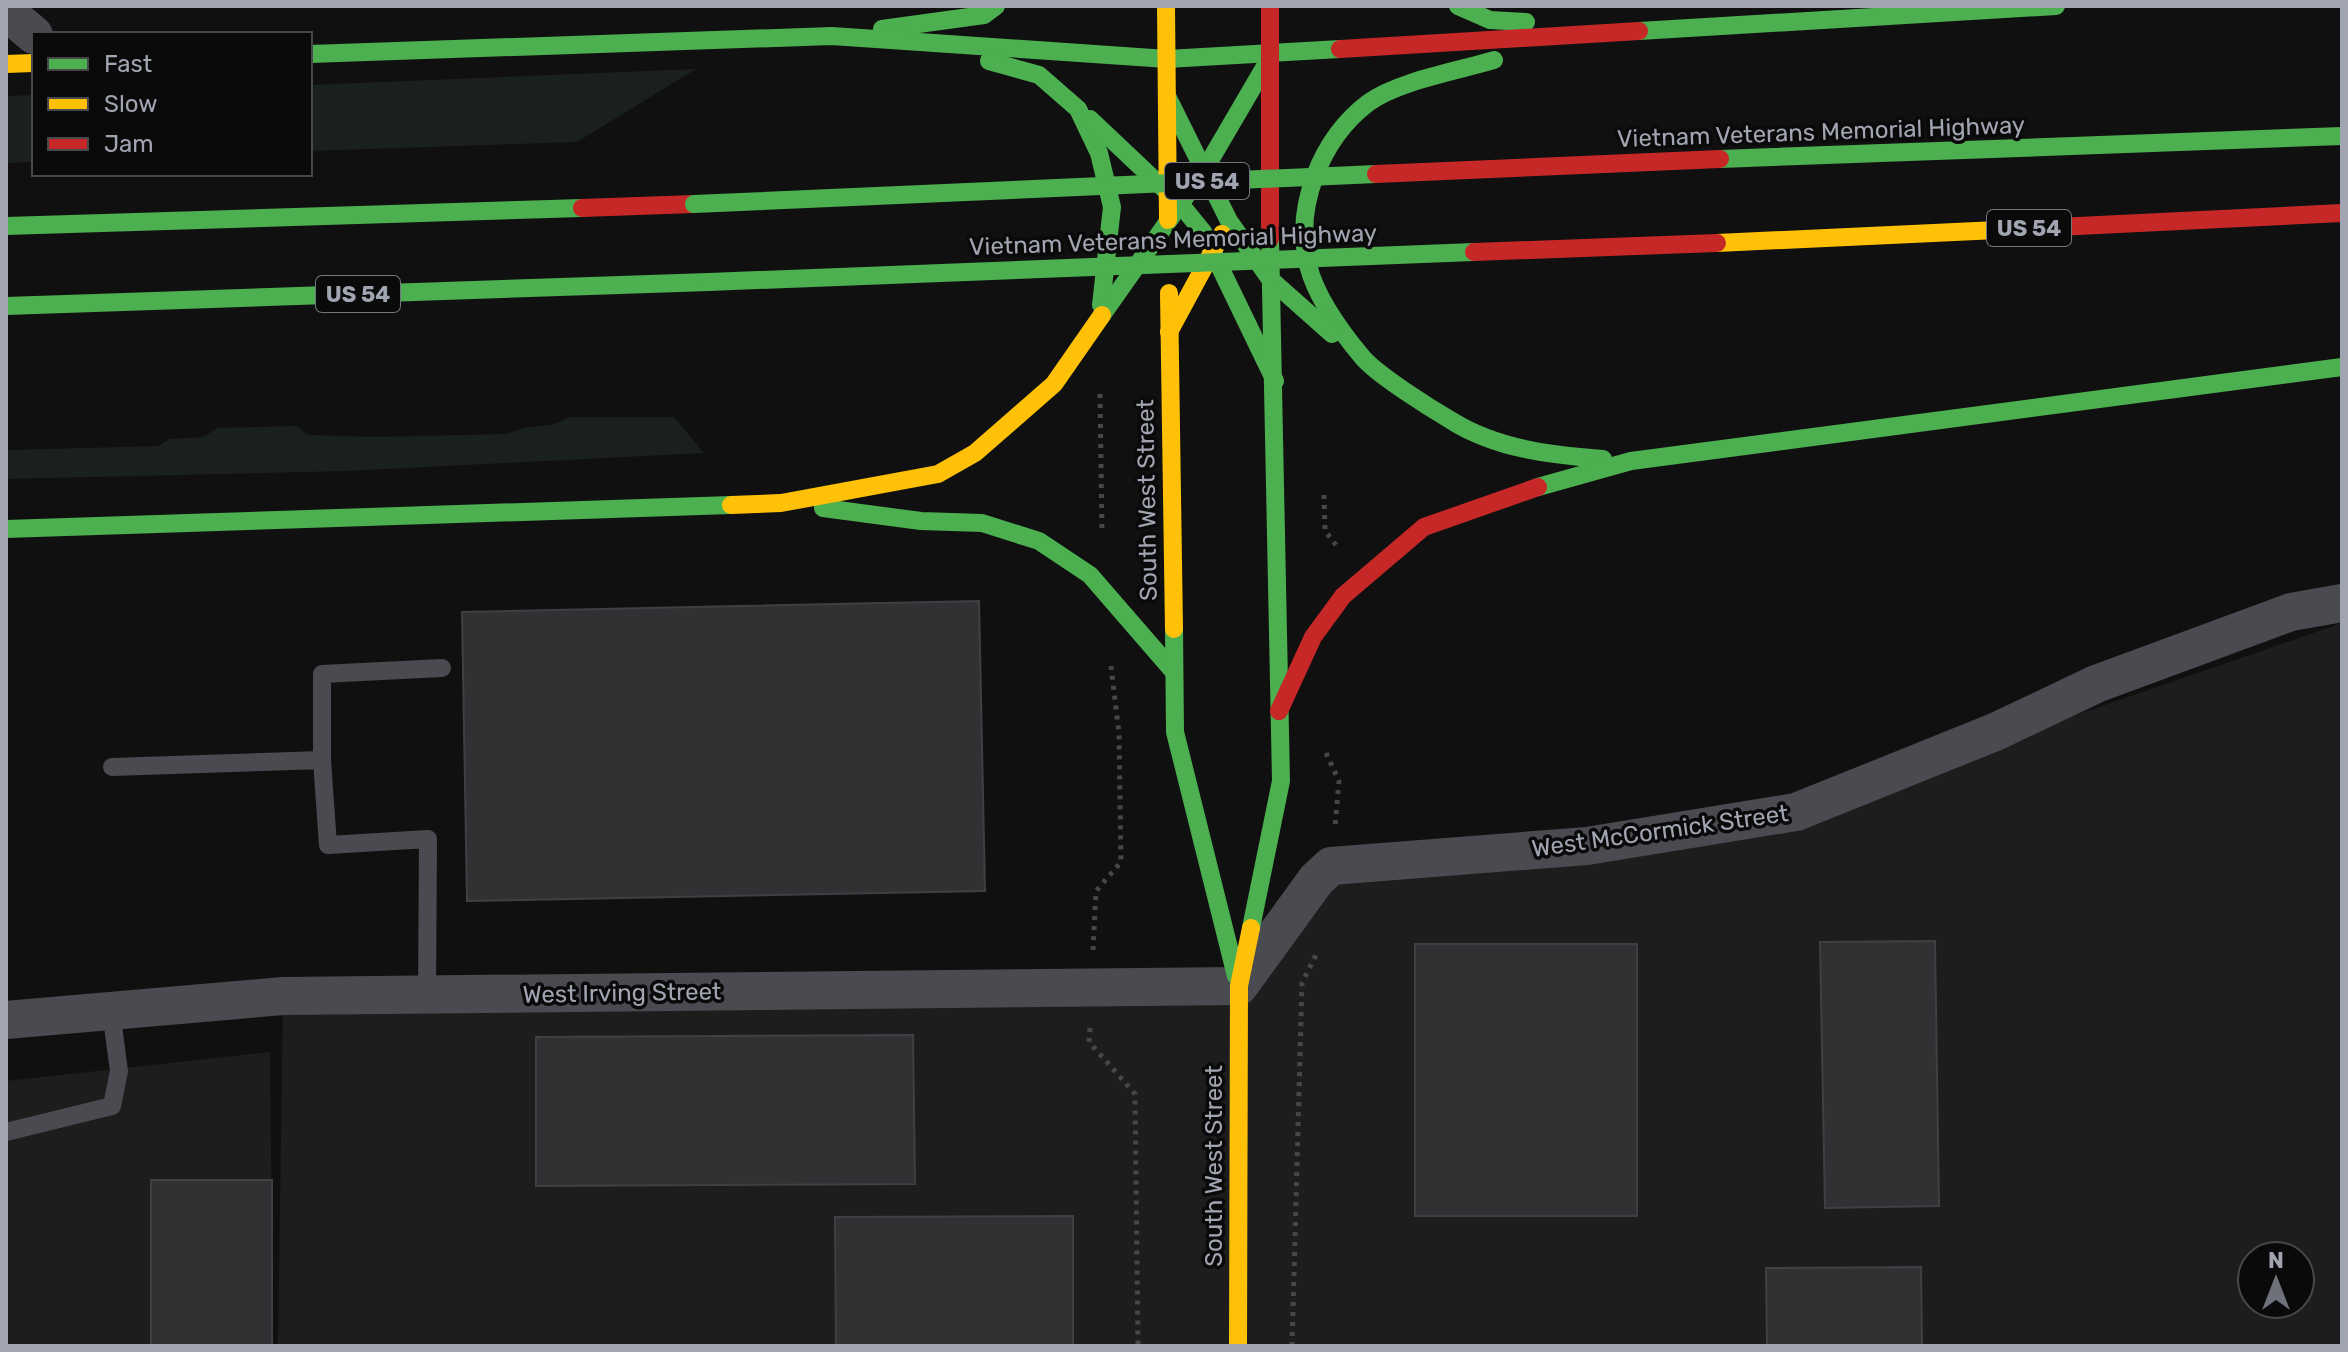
<svg xmlns="http://www.w3.org/2000/svg" width="2348" height="1352" viewBox="0 0 2348 1352" font-family="Rubik,sans-serif">
	<rect width="100%" height="100%" fill="#101010"/>
	<!-- built -->
	<g fill="#1d1d1e" fill-rule="evenodd">
		<path d="M 2342,623 L 2342,1346 L 278,1346 L 283,996 L 1239,986 L 1316,880 L 1796,812 ZM 2252,1256 L 2300,1256 L 2300,1304 L 2252,1304 Z"/>
		<path d="M 270,1052 L 273,1346 L 6,1346 L 6,1081 Z"/>
	</g>
	<!-- green -->
	<g fill="#1a201b">
		<path d="M 696,69 L 577,142 L 310,151 L 310,85 Z"/>
		<path d="M 34,95 L 34,162 L 6,163 L 6,96 Z"/>
		<path d="M 568,417 L 674,417 L 704,453 L 348,471 L 6,479 L 6,450 L 159,446 L 169,439 L 203,437 L 217,428 L 296,426 L 309,435 L 373,437 L 508,434 C 527,422 552,431 568,417 Z"/>
	</g>
	<!-- building -->
	<g fill="#313133" stroke="#3f4044" stroke-width="2">
		<path d="M 979,601 L 985,891 L 467,901 L 462,612 Z"/>
		<path d="M 1935,941 L 1939,1206 L 1825,1208 L 1820,942 Z"/>
		<rect x="1415" y="944" width="222" height="272"/>
		<path d="M 913,1035 L 915,1184 L 536,1186 L 536,1037 Z"/>
		<rect x="151" y="1180" width="121" height="166"/>
		<path d="M 1073,1216 L 1073,1346 L 836,1346 L 835,1217 Z"/>
		<path d="M 1921,1267 L 1922,1346 L 1767,1346 L 1766,1268 Z"/>
	</g>
	<g fill="none" stroke-linecap="round" stroke-linejoin="round">
		<!-- path -->
		<g stroke="#46474a" stroke-width="5" stroke-dasharray="4 6" stroke-linecap="butt">
			<path d="M 1100,394 L 1102,532"/>
			<path d="M 1324,495 L 1325,531 L 1336,545"/>
			<path d="M 1326,753 L 1339,781 L 1335,827"/>
			<path d="M 1093,950 L 1096,891 L 1121,862 L 1119,734 L 1111,666"/>
			<path d="M 1090,1028 L 1089,1042 L 1135,1094 L 1138,1346"/>
			<path d="M 1292,1346 L 1302,983 L 1318,951"/>
		</g>
		<!-- lane -->
		<g stroke="#4a4b50" stroke-width="18">
			<path d="M 322,760 L 322,674 L 442,668"/>
			<path d="M 112,767 L 322,760 L 328,845 L 428,839 L 427,995"/>
			<path d="M 6,1132 L 112,1106 L 119,1071 L 111,1011"/>
		</g>
		<!-- street -->
		<g stroke="#4a4b50" stroke-width="38">
			<path d="M 6,11 L 34,35"/>
			<path d="M 6,1020 L 283,996 L 1239,986 L 1316,880 L 1331,866 L 1587,846 L 1796,812 L 1995,732 L 2096,684 L 2291,612 L 2342,603"/>
		</g>
		<!-- fast -->
		<g stroke="#4caf50" stroke-width="18">
			<path d="M 1458,6 L 1490,20 L 1526,22"/>
			<path d="M 882,29 L 984,15 L 996,6"/>
			<path d="M 1639,31 L 2056,6"/>
			<path d="M 310,54 L 832,36 L 1167,59 L 1340,49"/>
			<path d="M 1494,60 C 1458,71 1398,81 1368,103 C 1321,139 1294,206 1308,265 C 1316,297 1342,333 1363,358 C 1379,376 1430,408 1452,421 C 1497,449 1551,455 1603,459"/>
			<path d="M 989,61 L 1039,75 L 1078,109 L 1099,153 L 1112,207 L 1101,305"/>
			<path d="M 1167,96 L 1229,221 L 1270,279 L 1332,334"/>
			<path d="M 1090,119 L 1181,205 L 1203,232 L 1275,381"/>
			<path d="M 1720,159 L 2342,136"/>
			<path d="M 6,226 L 582,208"/>
			<path d="M 6,306 L 709,282"/>
			<path d="M 1102,315 L 1205,169 L 1271,56"/>
			<path d="M 1538,487 L 1631,461 L 2342,367"/>
			<path d="M 823,508 L 921,521 L 982,523 L 1039,541 L 1090,575 L 1174,672"/>
			<path d="M 6,529 L 731,505"/>
			<path d="M 1174,629 L 1175,732 L 1236,976"/>
			<path d="M 1251,928 L 1281,781 L 1270,239"/>
		</g>
		<!-- slow -->
		<g stroke="#ffc107" stroke-width="18">
			<path d="M 1166,6 L 1168,220"/>
			<path d="M 6,64 L 34,63"/>
			<path d="M 1717,243 L 2019,229"/>
			<path d="M 1169,293 L 1174,629"/>
			<path d="M 1169,332 L 1222,234"/>
			<path d="M 731,505 L 781,503 L 938,474 L 975,453 L 1054,384 L 1102,315"/>
			<path d="M 1238,1346 L 1239,986 L 1251,928"/>
		</g>
		<!-- jam -->
		<g stroke="#c62828" stroke-width="18">
			<path d="M 1270,6 L 1270,239"/>
			<path d="M 1340,49 L 1639,31"/>
			<path d="M 582,208 L 694,204"/>
			<path d="M 2019,229 L 2342,213"/>
			<path d="M 1279,711 L 1313,637 L 1343,596 L 1424,527 L 1538,487"/>
		</g>
		<!-- fast-bridge -->
		<g stroke="#4caf50" stroke-width="18">
			<path d="M 694,204 L 1376,174"/>
			<path d="M 709,282 L 1474,252"/>
		</g>
		<!-- jam-bridge -->
		<g stroke="#c62828" stroke-width="18">
			<path d="M 1376,174 L 1720,159"/>
			<path d="M 1474,252 L 1717,243"/>
		</g>
	</g>
	<g text-anchor="middle" stroke-width="7" stroke-linejoin="round" paint-order="stroke">
		<!-- shield labels -->
		<g fill="#0b0a0b" stroke="#74767f" stroke-width="2">
			<rect x="1165" y="163" width="84" height="36" rx="6"/>
			<rect x="1987" y="210" width="84" height="36" rx="6"/>
			<rect x="316" y="276" width="84" height="36" rx="6"/>
		</g>
		<g font-size="22" font-weight="bold" fill="#a1a5b1">
			<text x="1207" y="189">US 54</text>
			<text x="2029" y="236">US 54</text>
			<text x="358" y="302">US 54</text>
		</g>
		<!-- street labels -->
		<g font-size="24" fill="#a1a5b1" stroke="#0b0a0b">
			<text transform="translate(1821 132) rotate(-2)" y="8">Vietnam Veterans Memorial Highway</text>
			<text transform="translate(1173 240) rotate(-2)" y="8">Vietnam Veterans Memorial Highway</text>
			<text transform="translate(1147 500) rotate(-91)" y="8">South West Street</text>
			<text transform="translate(1660 831) rotate(-8)" y="8">West McCormick Street</text>
			<text transform="translate(622 993) rotate(-1)" y="8">West Irving Street</text>
			<text transform="translate(1214 1166) rotate(-90)" y="8">South West Street</text>
		</g>
	</g>
	<!-- border -->
	<rect width="2348" height="1352" fill="none" stroke="#a1a5b1" stroke-width="16"/>
	<!-- legend -->
	<rect x="32" y="32" width="280" height="144" fill="#0b0a0b" stroke="#47484d" stroke-width="2"/>
	<rect x="48" y="58" width="40" height="12" fill="#4caf50" stroke="#47484d" stroke-width="2"/>
	<text x="104" y="72" font-size="24" fill="#a1a5b1">Fast</text>
	<rect x="48" y="98" width="40" height="12" fill="#ffc107" stroke="#47484d" stroke-width="2"/>
	<text x="104" y="112" font-size="24" fill="#a1a5b1">Slow</text>
	<rect x="48" y="138" width="40" height="12" fill="#c62828" stroke="#47484d" stroke-width="2"/>
	<text x="104" y="152" font-size="24" fill="#a1a5b1">Jam</text>
	<!-- north arrow -->
	<g transform="translate(2276 1280)"><circle r="38" fill="#0b0a0b" stroke="#47484d" stroke-width="2"/>
	<path d="M0-6L14 30L0 20L-14 30Z" fill="#6e7179"/>
	<text y="-12" font-size="22" font-weight="bold" text-anchor="middle" fill="#a1a5b1">N</text>
	</g>
</svg>
